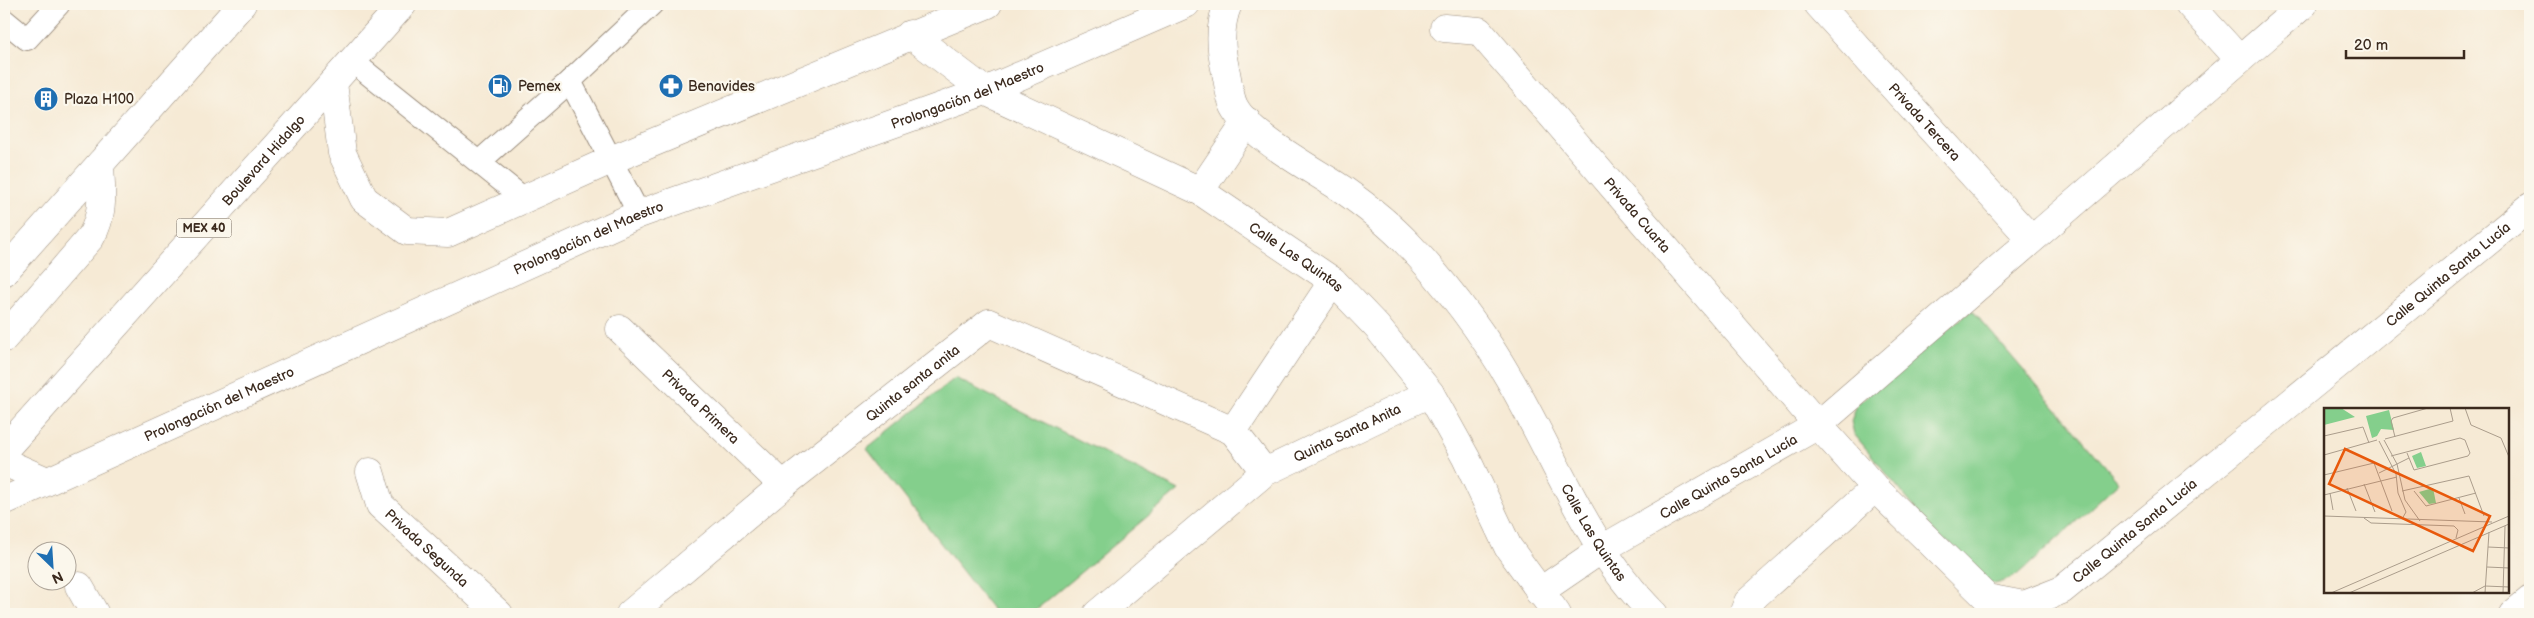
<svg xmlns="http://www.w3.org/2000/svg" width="2534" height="618" viewBox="0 0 2534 618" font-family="'Balsamiq Sans',sans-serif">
	<rect width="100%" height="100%" fill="#fbf7ec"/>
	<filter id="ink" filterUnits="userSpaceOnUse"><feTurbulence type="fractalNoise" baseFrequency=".02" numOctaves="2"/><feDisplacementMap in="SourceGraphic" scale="10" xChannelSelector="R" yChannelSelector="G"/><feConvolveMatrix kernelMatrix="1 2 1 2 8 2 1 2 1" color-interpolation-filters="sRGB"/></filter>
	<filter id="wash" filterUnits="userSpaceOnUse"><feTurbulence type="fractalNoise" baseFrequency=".0096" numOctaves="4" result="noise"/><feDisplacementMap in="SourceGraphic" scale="20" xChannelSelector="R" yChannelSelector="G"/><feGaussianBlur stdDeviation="1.12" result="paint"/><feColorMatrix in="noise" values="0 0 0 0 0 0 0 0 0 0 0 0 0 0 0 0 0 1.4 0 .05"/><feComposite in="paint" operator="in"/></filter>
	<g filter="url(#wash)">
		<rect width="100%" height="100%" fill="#f6ead5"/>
		<!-- green -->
		<g fill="#84cf8c" stroke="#607c55">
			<path d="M 1972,310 L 2119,482 L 2020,573 C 1997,586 1992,588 1969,574 L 1854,434 L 1851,421 L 1857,404 Z"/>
			<path d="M 955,378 L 1179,490 L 1031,614 L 996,614 L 867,449 Z"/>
		</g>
	</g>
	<g filter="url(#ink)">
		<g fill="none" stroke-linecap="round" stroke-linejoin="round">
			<defs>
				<g id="lane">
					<path d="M 4,20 L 27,39 L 59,4"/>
					<path d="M 352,61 L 523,198"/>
					<path d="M 570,81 L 639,214"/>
					<path d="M 479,162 L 570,81 L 652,4"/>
				</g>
				<g id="street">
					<path id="s1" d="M 1228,4 C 1219,25 1220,46 1225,68 C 1228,80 1229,96 1234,106 C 1250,137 1316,171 1345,191 C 1366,206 1389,224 1407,243 C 1446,284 1482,331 1510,380 C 1556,459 1588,549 1654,614"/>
					<path id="s2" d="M 1818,4 L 2031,239"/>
					<path d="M 2189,4 L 2239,59"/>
					<path id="s3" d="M 1444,28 L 1479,31 L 1818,425 L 1875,488 L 1987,598 L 2024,605 L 2062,590 L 2530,207"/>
					<path id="s4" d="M 910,34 L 985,91 L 1200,191 L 1333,281 L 1377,327 L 1430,393 L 1466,458 L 1508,547 L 1557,614"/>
					<path d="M 333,83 L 342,153 L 364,199 L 407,231 L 448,233 L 611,160 L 988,4"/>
					<path d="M 1200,191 L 1247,121"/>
					<path id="s5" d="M 620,329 L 783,485"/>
					<path d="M 1233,431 L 1333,281"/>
					<path id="s6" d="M 370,472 L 380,505 L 499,614"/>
					<path id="s7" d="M 4,501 L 639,214 L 985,91 L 1186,4"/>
					<path d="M 79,586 L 95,614"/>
					<path id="s8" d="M 1539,592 L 1602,549 L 1818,425 L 2304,4"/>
					<path id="s9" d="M 630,614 L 783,485 L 989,323 L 1233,431 L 1265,472"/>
					<path id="s10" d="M 1097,614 L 1265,472 L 1430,393"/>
					<path d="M 1743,614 L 1748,602 L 1875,488"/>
					<path d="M 2513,614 L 2530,600"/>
				</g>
				<g id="primary">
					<path d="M 4,272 L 242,4"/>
					<path d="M 4,338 L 91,237 C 105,212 101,191 100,164"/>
					<path id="s11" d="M 4,450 L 403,4"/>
					<path d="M 4,462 L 47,481"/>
				</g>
			</defs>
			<!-- lane casing -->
			<use href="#lane" stroke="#988a7a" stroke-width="24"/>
			<!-- street casing -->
			<use href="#street" stroke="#988a7a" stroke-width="29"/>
			<!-- primary casing -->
			<use href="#primary" stroke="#988a7a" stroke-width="29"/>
			<!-- lane -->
			<use href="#lane" stroke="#fff" stroke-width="22"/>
			<!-- street -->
			<use href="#street" stroke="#fff" stroke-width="28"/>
			<!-- primary -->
			<use href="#primary" stroke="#fff" stroke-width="28"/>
		</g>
	</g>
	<!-- icons -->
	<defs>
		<symbol id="fuel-disc" viewBox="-11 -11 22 22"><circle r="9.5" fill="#1f6fb2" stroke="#fbf7ec"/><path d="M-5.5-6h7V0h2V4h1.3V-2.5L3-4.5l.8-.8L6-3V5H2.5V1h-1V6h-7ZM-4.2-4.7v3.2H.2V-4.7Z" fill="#fff"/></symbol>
		<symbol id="pharmacy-disc" viewBox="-11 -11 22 22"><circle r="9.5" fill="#1f6fb2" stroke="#fbf7ec"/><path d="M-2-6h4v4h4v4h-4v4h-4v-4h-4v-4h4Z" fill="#fff"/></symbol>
		<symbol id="building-disc" viewBox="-11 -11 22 22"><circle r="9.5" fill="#1f6fb2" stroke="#fbf7ec"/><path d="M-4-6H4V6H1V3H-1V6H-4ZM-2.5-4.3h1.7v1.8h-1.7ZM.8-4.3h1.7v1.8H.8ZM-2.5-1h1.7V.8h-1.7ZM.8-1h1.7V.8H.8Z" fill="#fff"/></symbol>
	</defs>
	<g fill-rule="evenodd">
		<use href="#fuel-disc" x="486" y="72" width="28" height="28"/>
		<use href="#pharmacy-disc" x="657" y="72" width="28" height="28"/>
		<use href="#building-disc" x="32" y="85" width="28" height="28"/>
	</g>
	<g text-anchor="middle" stroke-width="4.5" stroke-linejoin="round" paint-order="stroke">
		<!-- shield labels -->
		<rect fill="#fbf7ec" stroke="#75685c" stroke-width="1" x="176.5" y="218.5" width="55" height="19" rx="4"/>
		<g font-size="12" font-weight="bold" fill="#3b2a1e">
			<text x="204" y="232">MEX 40</text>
		</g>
		<!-- poi labels -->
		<g font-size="14" fill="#3b2a1e" stroke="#fbf7ec" text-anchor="start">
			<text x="518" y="91">Pemex</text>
			<text x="688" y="91">Benavides</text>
			<text x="64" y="104">Plaza H100</text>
		</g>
		<!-- street labels -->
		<g font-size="14" fill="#3b2a1e" stroke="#fbf7ec">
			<text dy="5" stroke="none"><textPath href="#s7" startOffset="1046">Prolongación del Maestro</textPath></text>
			<text dy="5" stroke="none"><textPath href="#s2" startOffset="159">Privada Tercera</textPath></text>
			<text dy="5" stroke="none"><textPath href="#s11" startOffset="389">Boulevard Hidalgo</textPath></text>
			<text dy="5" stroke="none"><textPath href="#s3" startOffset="278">Privada Cuarta</textPath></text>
			<text dy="5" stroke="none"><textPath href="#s7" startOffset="641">Prolongación del Maestro</textPath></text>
			<text dy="5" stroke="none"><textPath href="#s4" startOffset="448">Calle Las Quintas</textPath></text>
			<text dy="5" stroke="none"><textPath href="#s3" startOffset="1374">Calle Quinta Santa Lucía</textPath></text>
			<text dy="5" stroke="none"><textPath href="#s9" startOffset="365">Quinta santa anita</textPath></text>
			<text dy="5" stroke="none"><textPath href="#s7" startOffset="236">Prolongación del Maestro</textPath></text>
			<text dy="5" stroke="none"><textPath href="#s5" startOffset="112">Privada Primera</textPath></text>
			<text dy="5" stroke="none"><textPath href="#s10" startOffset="311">Quinta Santa Anita</textPath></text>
			<text dy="5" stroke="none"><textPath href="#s8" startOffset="222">Calle Quinta Santa Lucía</textPath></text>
			<text dy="5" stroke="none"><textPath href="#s3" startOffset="969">Calle Quinta Santa Lucía</textPath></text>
			<text dy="5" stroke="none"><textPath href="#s1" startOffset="672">Calle Las Quintas</textPath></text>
			<text dy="5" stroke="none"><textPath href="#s6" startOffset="98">Privada Segunda</textPath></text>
		</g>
	</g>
	<!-- overview -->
	<g transform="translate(2324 408)">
		<rect width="185" height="185" fill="#f6ead5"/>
		<path d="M 0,0 L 17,0 L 31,9 L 0,17 ZM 65,2 L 70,22 L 57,21 L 53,28 L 48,30 L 42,8 ZM 97,44 L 102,58 L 93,60 L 88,48 ZM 109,80 L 112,95 L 105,96 L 95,84 Z" fill="#84cf8c"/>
		<path fill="none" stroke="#ab9d8c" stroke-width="1" d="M 141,0 L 147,17 L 177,30 L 185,49M 0,28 L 39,19 L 45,35M 71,29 L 67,13 L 69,10 L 104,0M 61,31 L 129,13 L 126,0M 60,32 L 73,56 L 81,92 L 96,113M 55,33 L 72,66 L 74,85 L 82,104 L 78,111M 0,47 L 53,32M 67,48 L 136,30 L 141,32 L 146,45 L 144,48 L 90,62 L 83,45M 55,65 L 85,50M 0,67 L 50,55 L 68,103M 40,76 L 51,104M 23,80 L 32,103M 78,83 L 145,68 L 160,108M 90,83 L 102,98 L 152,85M 6,85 L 9,102M 0,87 L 73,69M 135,90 L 141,106M 0,108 L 168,114M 40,110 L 47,115 L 130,118 L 134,122 L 132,130M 164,139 L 185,140M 163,159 L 185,160M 7,185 L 185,108M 25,185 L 185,116M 148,185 L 161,178 L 185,179M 161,185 L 165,124M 179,185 L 181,118"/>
		<path fill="#e8590c" fill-opacity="0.15" stroke="#e8590c" stroke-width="2.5" d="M 21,41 L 166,108 L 149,143 L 5,76 Z"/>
		<rect width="185" height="185" fill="none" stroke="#3b2a1e" stroke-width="2.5"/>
	</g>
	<!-- margin -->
	<rect width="2534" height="618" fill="none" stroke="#fbf7ec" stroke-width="20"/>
	<!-- north arrow -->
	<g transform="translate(52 566) rotate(155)"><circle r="24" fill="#fbf7ec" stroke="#aea59a"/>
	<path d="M0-4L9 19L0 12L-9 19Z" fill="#1f6fb2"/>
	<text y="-8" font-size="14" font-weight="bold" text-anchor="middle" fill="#3b2a1e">N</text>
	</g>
	<!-- scale -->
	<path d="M2346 50v8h118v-8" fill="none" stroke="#3b2a1e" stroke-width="2.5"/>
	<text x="2354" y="50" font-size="15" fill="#3b2a1e" stroke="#fbf7ec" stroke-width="4" paint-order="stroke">20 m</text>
</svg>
